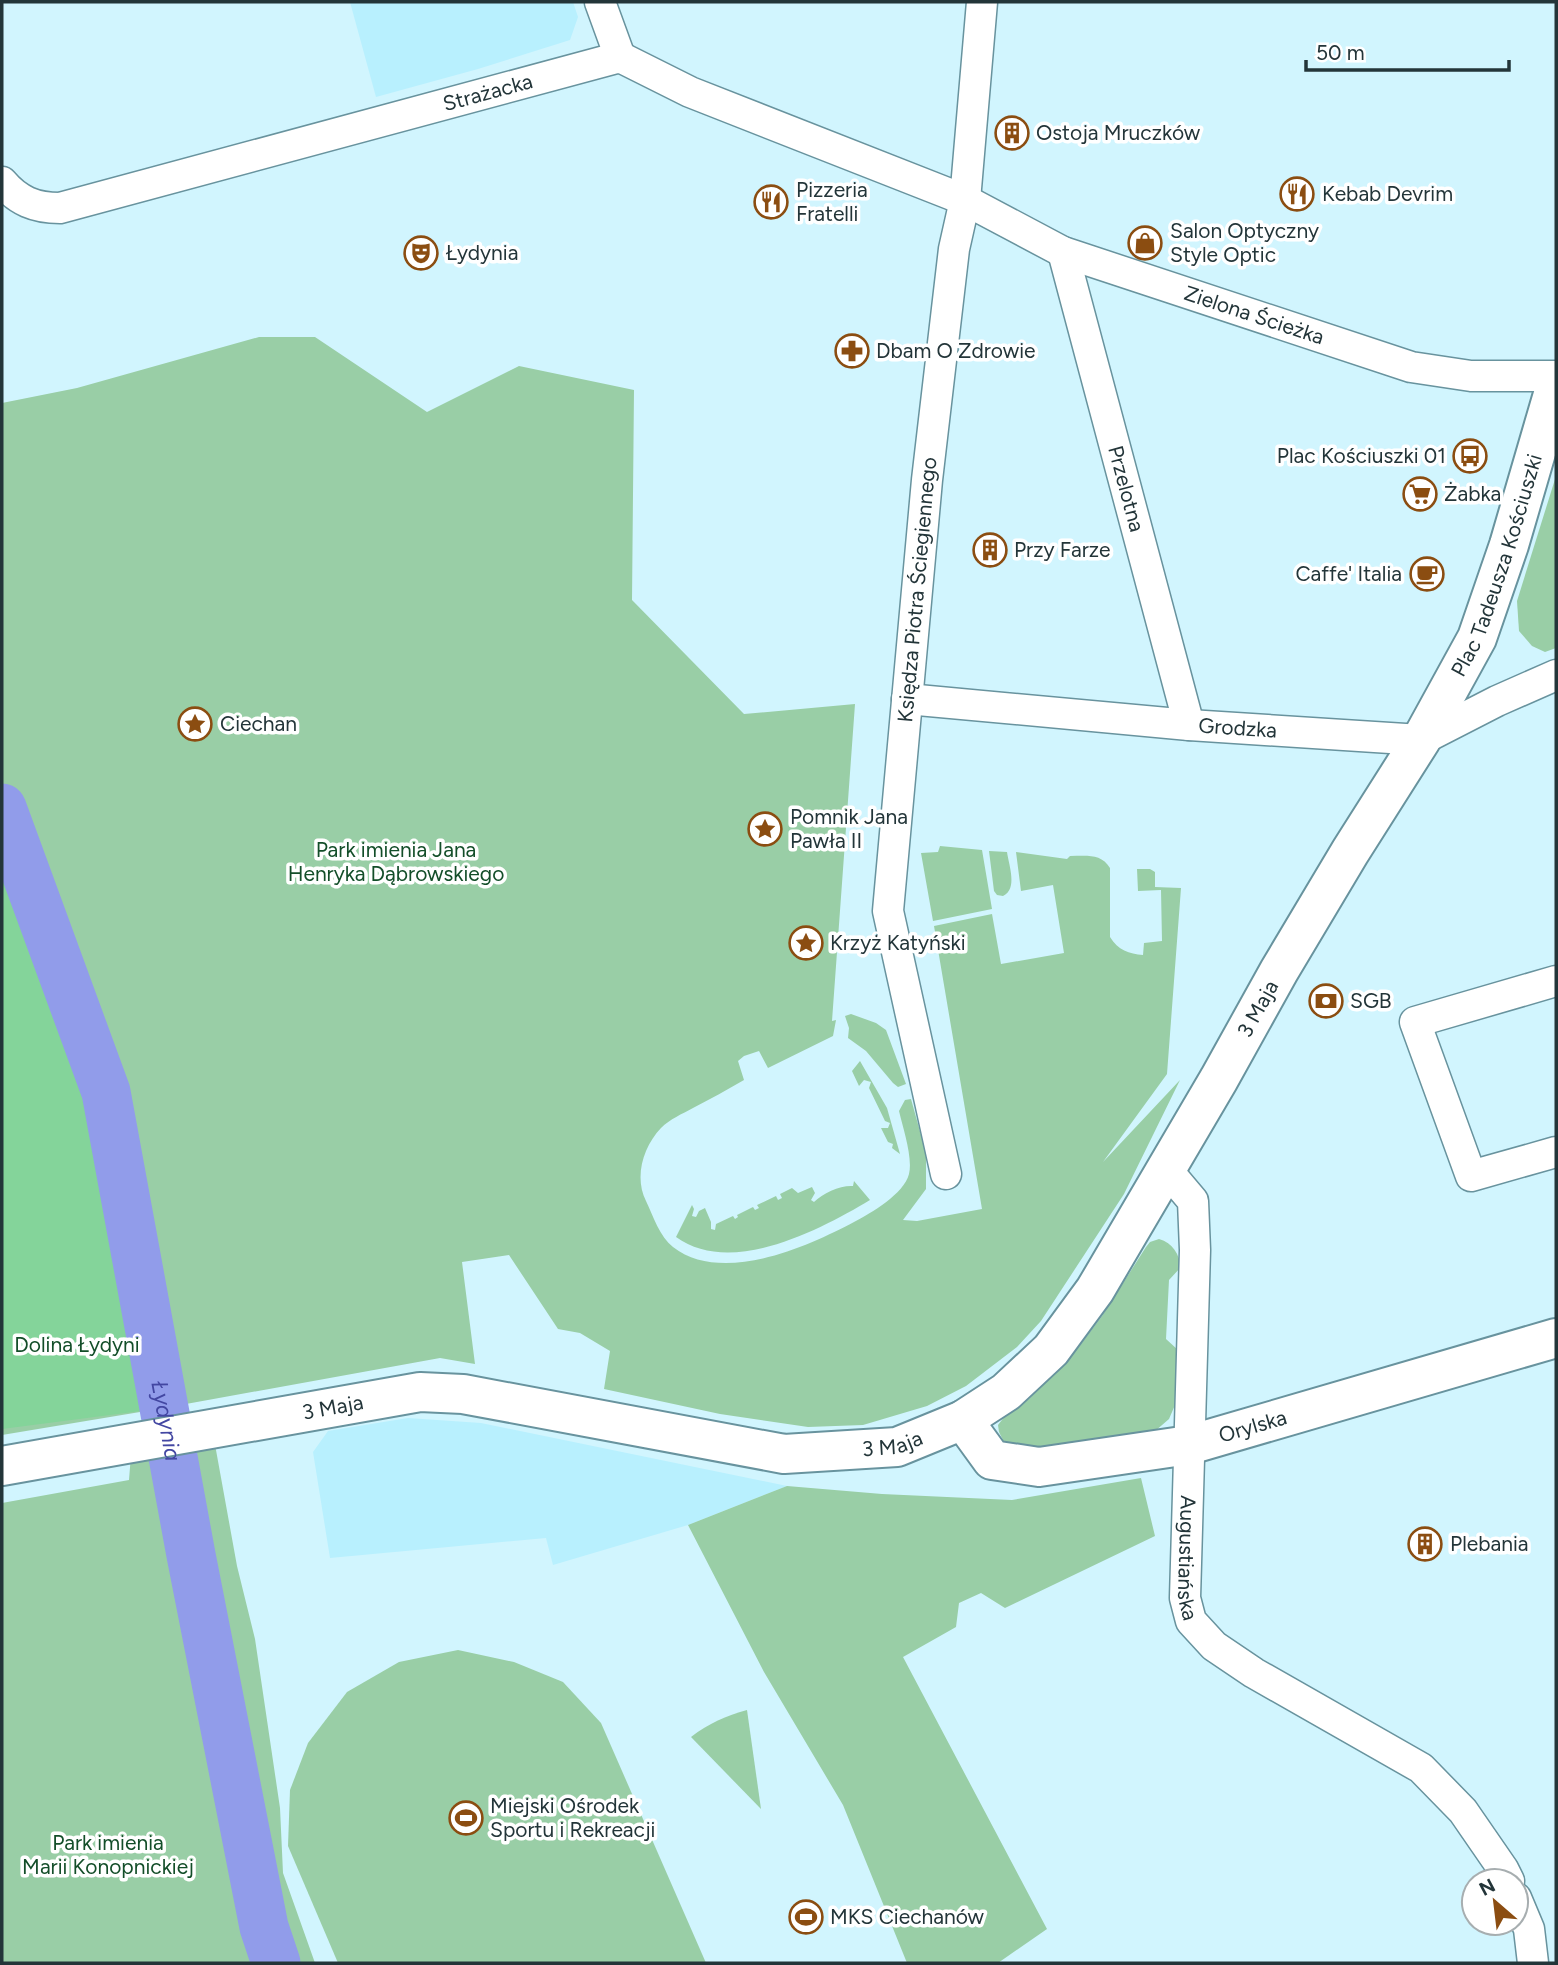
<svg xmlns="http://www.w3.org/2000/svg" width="1558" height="1965" viewBox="0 0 1558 1965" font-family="Figtree,sans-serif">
	<rect width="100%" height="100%" fill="#d1f5fe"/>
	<!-- built -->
	<g fill="#b8f0fe">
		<path d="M 350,2 L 573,2 L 578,17 L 570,40 L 478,69 L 376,97 Z"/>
		<path d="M 408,1418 L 481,1423 L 787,1486 L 688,1525 L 553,1565 L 546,1538 L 330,1558 L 313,1452 L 328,1431 Z"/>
	</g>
	<!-- green -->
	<g fill="#99cea6">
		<path d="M 259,337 L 315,337 L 427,412 L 519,366 L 634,390 L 632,600 L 744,714 L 855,704 L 832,1021 L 836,1020 L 833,1036 L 768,1068 L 759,1051 L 744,1056 L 738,1061 L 744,1080 C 727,1090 710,1099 693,1108 C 682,1114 670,1119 661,1128 C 643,1147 634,1177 646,1201 C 653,1216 660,1237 673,1247 C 722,1285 807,1247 854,1222 C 871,1213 904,1194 909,1174 C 913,1158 903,1128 899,1111 L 905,1100 L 911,1099 L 926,1153 L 926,1189 L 903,1220 L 917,1221 L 982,1209 L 934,926 L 992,914 L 1001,964 L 1064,953 L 1053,885 L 1021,891 L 1016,852 L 1067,859 L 1070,856 C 1086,856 1101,853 1110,868 L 1110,937 C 1118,950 1129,954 1143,955 L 1144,943 L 1162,941 L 1161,890 L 1138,891 L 1137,869 L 1150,869 L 1155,872 L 1155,887 L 1181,888 L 1167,1074 L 1103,1162 L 1180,1080 L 1124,1194 L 1041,1321 L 1017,1347 L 966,1386 L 927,1406 L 863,1425 L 808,1427 L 720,1414 L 604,1389 L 610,1351 L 580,1333 L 558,1329 L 509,1255 L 462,1262 L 475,1364 L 440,1358 L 164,1408 L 2,1435 L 2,403 L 77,388 Z"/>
		<path d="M 1556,476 L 1556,648 L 1545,652 L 1532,646 L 1519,631 L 1517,601 Z"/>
		<path d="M 940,846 L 982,850 L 992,909 L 933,921 L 921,853 L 938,852 Z"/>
		<path d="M 989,851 L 1007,852 C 1009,866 1018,889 1003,896 L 997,895 L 994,891 Z"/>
		<path d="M 851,1014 L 876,1023 L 886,1030 L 906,1084 L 898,1087 L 893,1083 L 866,1051 L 848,1038 L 849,1028 L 845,1016 Z"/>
		<path d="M 860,1061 L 887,1108 L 900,1154 L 892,1148 L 893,1144 L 888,1142 L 881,1128 L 888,1128 L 890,1123 L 885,1121 L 869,1088 L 871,1082 L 864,1080 L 859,1086 L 852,1071 Z"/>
		<path d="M 854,1181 L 870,1200 C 820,1230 731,1277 676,1237 L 692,1205 L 694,1209 L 692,1216 L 696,1217 L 699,1211 L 705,1208 L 711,1222 L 711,1229 L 715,1230 L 716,1224 L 733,1216 L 735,1219 L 738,1217 L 737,1215 L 753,1207 L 755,1210 L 759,1208 L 757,1205 L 776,1196 L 778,1200 L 782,1198 L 780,1194 L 792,1188 L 798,1193 L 812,1187 L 815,1193 L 811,1200 L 814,1202 C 823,1193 841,1185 853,1186 Z"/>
		<path d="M 1159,1239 C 1173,1243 1179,1254 1181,1267 L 1169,1280 L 1166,1339 L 1178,1350 L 1178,1386 L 1175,1405 L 1169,1419 L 1154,1432 L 1038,1451 L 1005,1444 L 999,1432 L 998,1425 L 1005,1416 L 1029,1399 L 1078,1348 L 1102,1316 L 1146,1247 L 1150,1242 Z"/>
		<path d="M 212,1428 L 237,1566 L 255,1639 L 280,1808 L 283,1873 L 315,1963 L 2,1963 L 2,1503 L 129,1480 L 132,1442 Z"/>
		<path d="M 1141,1478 L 1155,1536 L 1005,1608 L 981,1593 L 959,1603 L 956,1627 L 903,1657 L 1047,1929 L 998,1963 L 907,1963 L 843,1805 L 764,1672 L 688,1525 L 787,1486 L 882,1494 L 1012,1500 Z"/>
		<path d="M 458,1650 L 514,1662 L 563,1682 L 601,1723 L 706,1963 L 338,1963 L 288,1846 L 290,1790 L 308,1743 L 347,1692 L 399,1662 Z"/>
		<path d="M 747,1710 L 761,1809 L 691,1737 C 709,1723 726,1716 747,1710 Z"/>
	</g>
	<!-- forest -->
	<path fill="#84d49a" d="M 2,809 L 106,1092 L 164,1408 L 2,1429 Z"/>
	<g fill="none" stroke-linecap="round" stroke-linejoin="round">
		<!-- river -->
		<path stroke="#919cea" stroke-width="49" id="s1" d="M 2,808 L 106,1092 L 191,1555 L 264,1927 L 276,1963"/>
		<defs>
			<g id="street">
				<path d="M 600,2 L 620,57"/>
				<path id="s2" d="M 2,182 C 18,201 35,208 60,208 L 620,57 L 690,92 L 965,200 L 1063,252 L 1411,367 L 1471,376 L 1556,376"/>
				<path id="s3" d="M 1063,252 L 1189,725"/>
				<path id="s4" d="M 907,699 L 1189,725 L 1421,740 L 1497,701 L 1556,675"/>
				<path d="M 1556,981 L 1415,1022 L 1471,1176 L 1556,1152"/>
				<path id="s5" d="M 1166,1169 L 1193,1201 L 1195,1250 L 1185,1598 L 1191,1621 L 1214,1646 L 1254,1673 L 1421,1768 L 1463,1811 L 1503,1869 L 1509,1881"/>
				<path id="s6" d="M 946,1174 L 888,911 L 927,480 L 954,249 L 965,200 L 982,2"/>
				<path d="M 1516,1898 L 1529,1929 L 1533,1963"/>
			</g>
			<g id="secondary">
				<path id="s7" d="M 963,1420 L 992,1460 L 1039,1467 L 1189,1445 L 1556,1338"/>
				<path id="s8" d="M 2,1466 L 420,1392 L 463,1394 L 784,1454 L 897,1447 L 963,1420 L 1006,1392 L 1051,1350 L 1095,1290 L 1219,1079 L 1279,971 L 1350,852 L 1421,740 L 1477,638 L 1509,545 L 1556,384"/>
			</g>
		</defs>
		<!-- street casing -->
		<use href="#street" stroke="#68939e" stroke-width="33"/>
		<!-- secondary casing -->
		<use href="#secondary" stroke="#68939e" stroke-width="42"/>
		<!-- street -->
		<use href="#street" stroke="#fff" stroke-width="30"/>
		<!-- secondary -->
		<use href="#secondary" stroke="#fff" stroke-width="38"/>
	</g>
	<!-- icons -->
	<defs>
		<symbol id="building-ring" viewBox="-11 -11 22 22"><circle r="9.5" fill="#fff" stroke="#8b4d11" stroke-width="1.5"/><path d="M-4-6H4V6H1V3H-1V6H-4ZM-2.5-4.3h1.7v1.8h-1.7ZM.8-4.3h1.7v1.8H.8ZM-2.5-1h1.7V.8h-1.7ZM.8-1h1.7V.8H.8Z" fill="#8b4d11"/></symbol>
		<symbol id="restaurant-ring" viewBox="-11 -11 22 22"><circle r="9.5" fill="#fff" stroke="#8b4d11" stroke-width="1.5"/><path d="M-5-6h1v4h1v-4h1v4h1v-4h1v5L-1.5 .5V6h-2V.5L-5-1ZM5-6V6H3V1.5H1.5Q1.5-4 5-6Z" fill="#8b4d11"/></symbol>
		<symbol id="shop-ring" viewBox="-11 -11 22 22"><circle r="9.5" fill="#fff" stroke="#8b4d11" stroke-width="1.5"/><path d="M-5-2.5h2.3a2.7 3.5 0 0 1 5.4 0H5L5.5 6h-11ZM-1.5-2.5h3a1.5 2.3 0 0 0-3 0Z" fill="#8b4d11"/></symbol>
		<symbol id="theatre-ring" viewBox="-11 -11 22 22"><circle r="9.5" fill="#fff" stroke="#8b4d11" stroke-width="1.5"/><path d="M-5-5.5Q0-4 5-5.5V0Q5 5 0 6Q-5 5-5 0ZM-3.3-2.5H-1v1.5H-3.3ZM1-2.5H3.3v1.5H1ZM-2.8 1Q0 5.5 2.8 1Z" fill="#8b4d11"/></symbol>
		<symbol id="pharmacy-ring" viewBox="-11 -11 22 22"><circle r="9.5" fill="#fff" stroke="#8b4d11" stroke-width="1.5"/><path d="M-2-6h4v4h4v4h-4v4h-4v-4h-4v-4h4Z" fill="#8b4d11"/></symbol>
		<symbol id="bus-ring" viewBox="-11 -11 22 22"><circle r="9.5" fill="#fff" stroke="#8b4d11" stroke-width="1.5"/><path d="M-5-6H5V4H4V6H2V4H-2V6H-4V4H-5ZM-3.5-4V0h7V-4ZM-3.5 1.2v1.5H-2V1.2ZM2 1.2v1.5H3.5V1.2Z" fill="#8b4d11"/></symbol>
		<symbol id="supermarket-ring" viewBox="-11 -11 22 22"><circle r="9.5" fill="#fff" stroke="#8b4d11" stroke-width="1.5"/><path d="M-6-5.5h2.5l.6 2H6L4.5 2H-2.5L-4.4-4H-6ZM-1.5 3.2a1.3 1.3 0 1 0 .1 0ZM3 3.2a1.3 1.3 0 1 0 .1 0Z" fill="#8b4d11"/></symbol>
		<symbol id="cafe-ring" viewBox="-11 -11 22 22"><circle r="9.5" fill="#fff" stroke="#8b4d11" stroke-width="1.5"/><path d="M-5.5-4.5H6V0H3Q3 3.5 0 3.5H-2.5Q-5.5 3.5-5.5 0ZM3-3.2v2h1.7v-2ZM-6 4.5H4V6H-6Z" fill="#8b4d11"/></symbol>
		<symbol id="sight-ring" viewBox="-11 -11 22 22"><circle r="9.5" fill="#fff" stroke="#8b4d11" stroke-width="1.5"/><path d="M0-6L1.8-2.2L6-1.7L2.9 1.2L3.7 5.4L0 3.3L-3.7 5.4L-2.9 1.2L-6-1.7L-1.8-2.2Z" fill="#8b4d11"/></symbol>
		<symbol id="bank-ring" viewBox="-11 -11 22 22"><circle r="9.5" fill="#fff" stroke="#8b4d11" stroke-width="1.5"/><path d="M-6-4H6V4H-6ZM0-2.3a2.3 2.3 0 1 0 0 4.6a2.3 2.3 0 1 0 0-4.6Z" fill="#8b4d11"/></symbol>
		<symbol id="stadium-ring" viewBox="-11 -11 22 22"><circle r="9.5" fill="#fff" stroke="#8b4d11" stroke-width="1.5"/><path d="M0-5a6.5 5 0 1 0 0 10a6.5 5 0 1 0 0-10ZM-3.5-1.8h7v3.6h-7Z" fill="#8b4d11"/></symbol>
	</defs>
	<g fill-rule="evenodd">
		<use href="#building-ring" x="993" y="114" width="38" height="38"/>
		<use href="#restaurant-ring" x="1278" y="175" width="38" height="38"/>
		<use href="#restaurant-ring" x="752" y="183" width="38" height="38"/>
		<use href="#shop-ring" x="1126" y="224" width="38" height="38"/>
		<use href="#theatre-ring" x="402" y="234" width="38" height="38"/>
		<use href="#pharmacy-ring" x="833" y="332" width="38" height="38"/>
		<use href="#bus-ring" x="1451" y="437" width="38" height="38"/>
		<use href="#supermarket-ring" x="1401" y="475" width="38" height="38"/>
		<use href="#building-ring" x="971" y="531" width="38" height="38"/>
		<use href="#cafe-ring" x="1408" y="555" width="38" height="38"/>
		<use href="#sight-ring" x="176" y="705" width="38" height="38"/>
		<use href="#sight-ring" x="746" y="810" width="38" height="38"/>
		<use href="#sight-ring" x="787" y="924" width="38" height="38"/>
		<use href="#bank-ring" x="1307" y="982" width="38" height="38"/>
		<use href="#building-ring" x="1406" y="1525" width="38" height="38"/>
		<use href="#stadium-ring" x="447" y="1799" width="38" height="38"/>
		<use href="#stadium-ring" x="787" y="1898" width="38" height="38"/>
	</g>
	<g text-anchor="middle" stroke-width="7" stroke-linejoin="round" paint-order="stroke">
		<!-- street labels -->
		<g font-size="21" fill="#233539" stroke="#fff">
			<text dy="7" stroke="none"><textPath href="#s2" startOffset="509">Strażacka</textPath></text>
			<text dy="7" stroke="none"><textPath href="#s2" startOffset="1332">Zielona Ścieżka</textPath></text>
			<text dy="7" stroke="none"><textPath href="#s3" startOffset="245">Przelotna</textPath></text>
			<text dy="7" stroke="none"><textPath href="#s8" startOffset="1997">Plac Tadeusza Kościuszki</textPath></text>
			<text dy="7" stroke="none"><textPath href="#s6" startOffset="592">Księdza Piotra Ściegiennego</textPath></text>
			<text dy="7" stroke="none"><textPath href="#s4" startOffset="332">Grodzka</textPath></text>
			<text dy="7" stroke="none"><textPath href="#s8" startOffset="1491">3 Maja</textPath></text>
			<text dy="7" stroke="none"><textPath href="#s8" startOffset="336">3 Maja</textPath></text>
			<text dy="7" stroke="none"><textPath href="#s7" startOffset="315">Orylska</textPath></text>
			<text dy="7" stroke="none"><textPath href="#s8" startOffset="903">3 Maja</textPath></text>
			<text dy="7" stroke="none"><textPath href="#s5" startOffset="399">Augustiańska</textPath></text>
		</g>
		<!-- poi labels -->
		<g font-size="21" fill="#233539" stroke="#fff" text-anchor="start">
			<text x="1036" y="140">Ostoja Mruczków</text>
			<text x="796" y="197">Pizzeria<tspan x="796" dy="24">Fratelli</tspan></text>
			<text x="1322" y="201">Kebab Devrim</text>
			<text x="1170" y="238">Salon Optyczny<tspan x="1170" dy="24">Style Optic</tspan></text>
			<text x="446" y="260">Łydynia</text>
			<text x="876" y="358">Dbam O Zdrowie</text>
			<text x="1446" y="463" text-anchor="end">Plac Kościuszki 01</text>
			<text x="1444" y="501">Żabka</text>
			<text x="1014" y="557">Przy Farze</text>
			<text x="1402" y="581" text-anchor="end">Caffe' Italia</text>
			<text x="220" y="731">Ciechan</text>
			<text x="790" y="824">Pomnik Jana<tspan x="790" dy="24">Pawła II</tspan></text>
			<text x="830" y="950">Krzyż Katyński</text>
			<text x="1350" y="1008">SGB</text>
			<text x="1450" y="1551">Plebania</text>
			<text x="490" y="1813">Miejski Ośrodek<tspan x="490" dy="24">Sportu i Rekreacji</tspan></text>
			<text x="830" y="1924">MKS Ciechanów</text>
		</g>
		<!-- park labels -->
		<g font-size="21" fill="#134e29" stroke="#fff">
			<text x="396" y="857">Park imienia Jana<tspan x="396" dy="24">Henryka Dąbrowskiego</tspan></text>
			<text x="77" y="1352">Dolina Łydyni</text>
			<text x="108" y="1850">Park imienia<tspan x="108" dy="24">Marii Konopnickiej</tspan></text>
		</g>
		<!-- water labels -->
		<g font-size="23" font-style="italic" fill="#4347a2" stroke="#fff">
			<text dy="8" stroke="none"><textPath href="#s1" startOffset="637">Łydynia</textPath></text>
		</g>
	</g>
	<!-- border -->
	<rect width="1558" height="1965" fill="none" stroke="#233539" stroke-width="7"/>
	<!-- north arrow -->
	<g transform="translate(1495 1902) rotate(332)"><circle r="33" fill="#ffffff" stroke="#a7aeb0" stroke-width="2"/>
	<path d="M0-5L12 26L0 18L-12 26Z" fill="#8b4d11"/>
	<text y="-10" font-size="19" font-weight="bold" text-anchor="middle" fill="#233539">N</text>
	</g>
	<!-- scale -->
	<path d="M1306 60v10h203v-10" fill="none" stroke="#233539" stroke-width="3.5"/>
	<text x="1316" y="60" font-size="21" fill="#233539" stroke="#ffffff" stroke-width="5" paint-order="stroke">50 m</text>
</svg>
